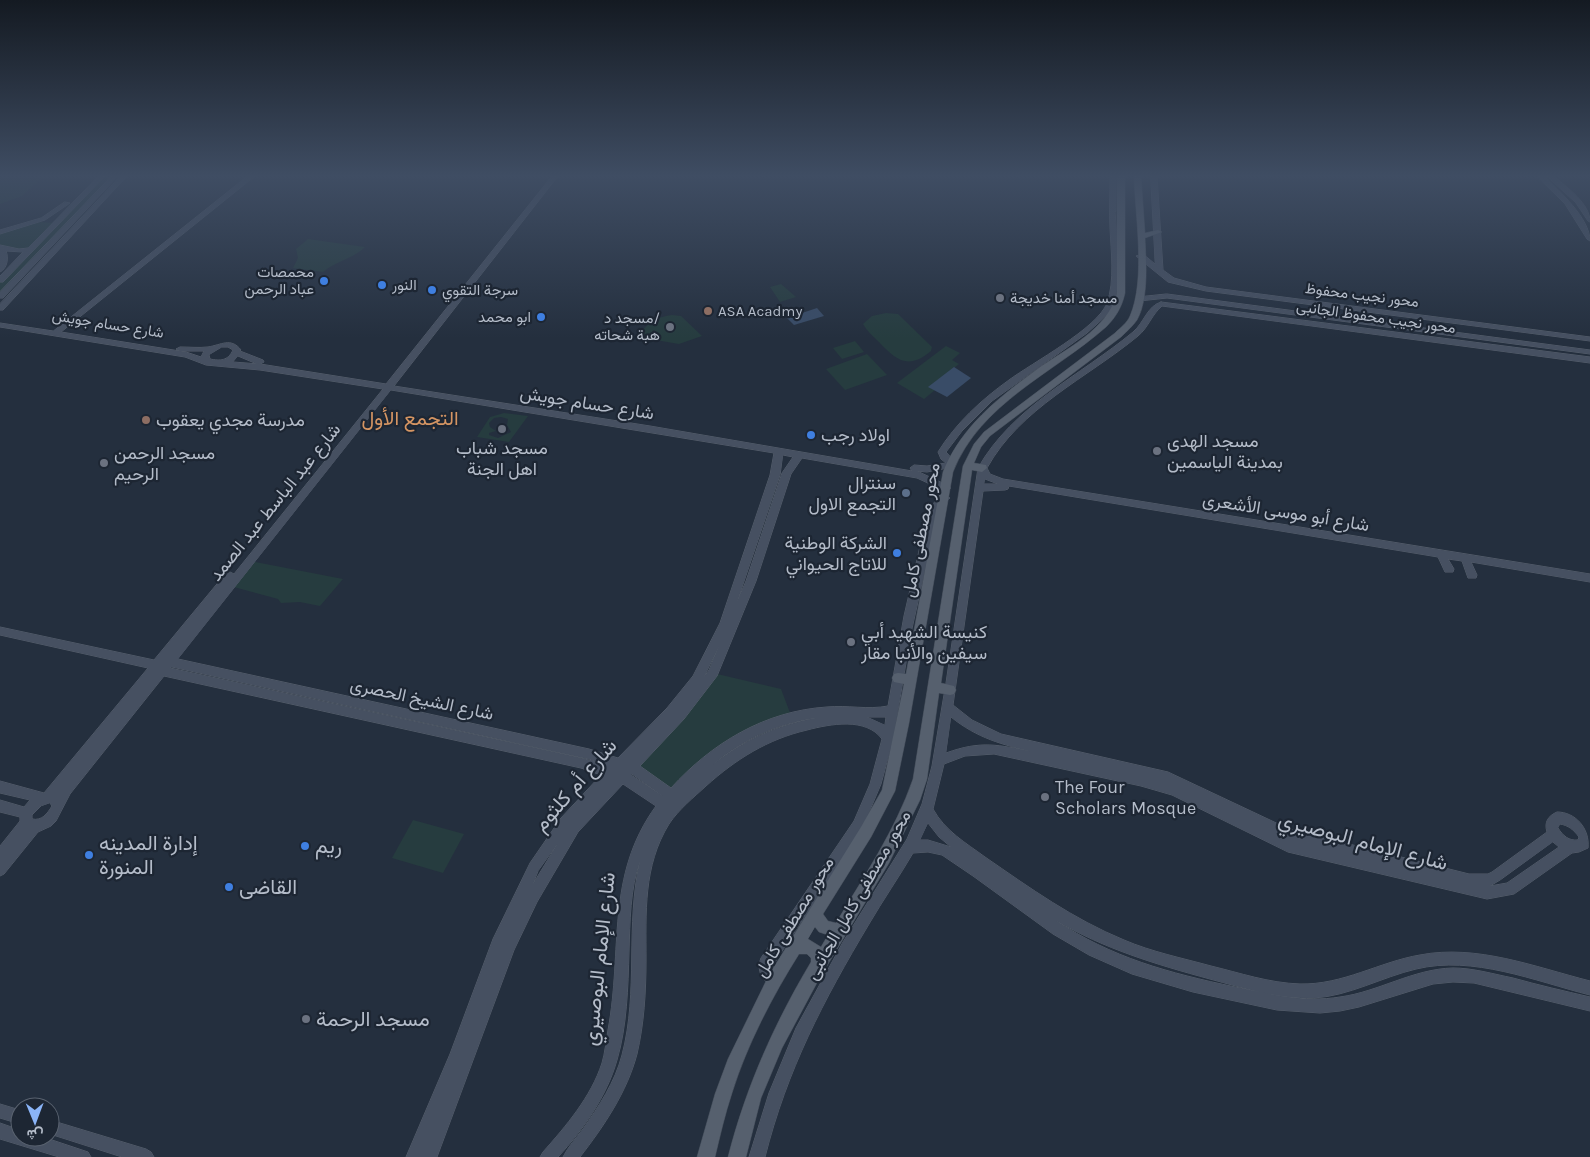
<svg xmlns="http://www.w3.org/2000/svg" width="1590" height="1157" viewBox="0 0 1590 1157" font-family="Karla,Vazirmatn,sans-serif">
	<rect width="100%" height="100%" fill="#242f3e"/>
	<!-- green -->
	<g fill="#263c3f" fill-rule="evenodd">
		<path d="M 0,176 L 44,176 L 22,196 L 0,204 Z"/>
		<path d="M 102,176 L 115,176 L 0,296 L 0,280 L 29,250 L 19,251 L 0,247 L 0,232 L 39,222 L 56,223 Z"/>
		<path d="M 308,239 L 365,247 C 353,259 336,261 323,272 L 293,268 L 298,258 L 296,249 Z"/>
		<path d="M 781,284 L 796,297 L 780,302 L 770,287 Z"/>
		<path d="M 886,313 L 898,314 L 932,347 L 931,351 C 908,371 895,359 879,342 C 873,336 867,331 863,324 L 872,316 Z"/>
		<path d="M 672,315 L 681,316 L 702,336 L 679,344 L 638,337 C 646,324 655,317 672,315 Z"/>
		<path d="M 855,341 L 864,352 L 842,359 L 833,348 Z"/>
		<path d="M 946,346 L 960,353 L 952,360 L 959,364 L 929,387 L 935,390 L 924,399 L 897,383 Z"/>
		<path d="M 867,354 L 887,375 L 845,390 L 826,369 Z"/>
		<path d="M 504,413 L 528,416 L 509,442 L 477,437 L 490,417 ZM 501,417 L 508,419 L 507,425 L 511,432 L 498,438 L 489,435 L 489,433 L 496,431 L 490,427 L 489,423 L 494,418 Z"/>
		<path d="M 250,561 L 343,579 L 320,606 L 300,602 L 281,603 L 278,599 L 230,586 Z"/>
		<path d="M 713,673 L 781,689 L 792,718 L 757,730 L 671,795 L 631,767 Z"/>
		<path d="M 413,820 L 464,834 L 443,873 L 392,858 Z"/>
	</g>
	<!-- water -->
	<g fill="#394c67">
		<path d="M 817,308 L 824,316 L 794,325 L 787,318 Z"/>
		<path d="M 954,367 L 971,378 L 947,397 L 928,387 Z"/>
	</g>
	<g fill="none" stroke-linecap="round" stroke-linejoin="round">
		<defs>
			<g id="secondary">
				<path d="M 99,176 L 105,176 L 3,282 L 0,282 L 0,276 L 23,252 L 6,251 C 9,258 7,269 0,272 L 0,245 L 19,249 L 28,248 Z"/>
				<path d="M 112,176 L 118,176 L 3,298 L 0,298 L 0,292 Z"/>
				<path d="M 121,176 L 127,176 L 3,310 L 0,310 L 0,304 Z"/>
				<path d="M 248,176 L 255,176 L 61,332 L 186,352 L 201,357 L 204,351 L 180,351 L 176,349 L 180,347 C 189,347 199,348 208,347 C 221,345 231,337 241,350 L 240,351 L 263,360 L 264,362 L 260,364 L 386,384 L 552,176 L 558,176 L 394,386 L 650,426 L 912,471 L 910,468 L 914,465 L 927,466 L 946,463 L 941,459 L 938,452 C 956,423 981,400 1009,380 C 1032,363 1098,328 1107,303 C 1115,281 1111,251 1110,228 C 1109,211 1110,194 1110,176 L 1116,176 L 1116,211 L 1115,212 L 1118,247 L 1118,286 L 1114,305 L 1107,315 L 1087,333 L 992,401 L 962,431 L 946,452 L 955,462 L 953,467 L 927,472 L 917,471 L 949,486 L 951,488 L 949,490 L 943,490 L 917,478 L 802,458 L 791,474 L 756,581 L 717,676 L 684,719 L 640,766 L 671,788 C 712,743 765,711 827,707 C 847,705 868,710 888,706 L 904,616 L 927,516 L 935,501 L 945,495 L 950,498 L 942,505 L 937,516 L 911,633 L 893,740 L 881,784 L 862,829 L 773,965 L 773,968 L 781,980 L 779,985 L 774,987 C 762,982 756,970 761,958 L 854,821 L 870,784 L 882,739 C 866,717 830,724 807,730 C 768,739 736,759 706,786 C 693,798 679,809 669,824 C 643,866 646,913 646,960 C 646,992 644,1024 637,1054 C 627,1092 604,1126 580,1157 L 563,1157 C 568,1147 576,1138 583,1129 C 599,1106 615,1082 622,1055 C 639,991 625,925 640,861 C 630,889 630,922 629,951 C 628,987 627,1026 617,1060 C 607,1096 583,1130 558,1157 L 540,1157 L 543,1152 C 566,1126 591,1097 602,1063 C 605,1053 606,1041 608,1030 C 623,950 605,876 656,806 L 623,784 L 578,832 L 537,902 L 514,950 L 437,1157 L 406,1157 L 450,1054 L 493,939 L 530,863 L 561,818 L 601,775 L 581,768 L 164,676 L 70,794 L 56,821 L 51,826 L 38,832 L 4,874 L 0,876 L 0,846 L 20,821 L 20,817 L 0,812 L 0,800 L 24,807 L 30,800 L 0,793 L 0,781 L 44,793 L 148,668 L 0,635 L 0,627 L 154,660 L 226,573 L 230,572 L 234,574 L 383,389 L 260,370 L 206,365 L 185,357 L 0,327 L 0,323 L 53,331 ZM 222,347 L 228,347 L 233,350 C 228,361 220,361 210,359 L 209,355 ZM 238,356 L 257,364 L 259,364 L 233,362 ZM 391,390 L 774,453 L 770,475 L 720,623 L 693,676 L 667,708 L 618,758 L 589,749 L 178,659 ZM 783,455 L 793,457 L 782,473 L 746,581 L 737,602 L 780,475 ZM 719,646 L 709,670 L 704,677 ZM 172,667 L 589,759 L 610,766 L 581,758 L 170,668 ZM 867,717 L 886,717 L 885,725 ZM 815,718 L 816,718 C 777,725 742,741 711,766 C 742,740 775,724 815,718 ZM 632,774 L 664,797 L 631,775 ZM 50,803 L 52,806 C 47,814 42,821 32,819 L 32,815 L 41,806 ZM 558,843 L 533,884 L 538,871 Z"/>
				<path d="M 1151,176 L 1157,176 L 1163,270 L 1174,278 L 1206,287 L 1590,337 L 1590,341 L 1206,291 L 1168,282 L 1136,256 L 1143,254 L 1155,264 Z"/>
				<path d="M 1537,176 L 1544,176 C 1559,191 1590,218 1590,241 L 1587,239 L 1565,204 Z"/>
				<path d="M 1547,176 L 1554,176 C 1567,188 1590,203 1590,222 L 1588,221 L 1576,203 Z"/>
				<path d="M 65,202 L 70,203 L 45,220 L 0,234 L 0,230 L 41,218 Z"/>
				<path d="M 1167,294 L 1590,350 L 1590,354 L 1167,298 L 1139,301 L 1135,299 L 1139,297 Z"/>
				<path d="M 1161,302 L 1590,357 L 1590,363 L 1162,306 C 1152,314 1148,328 1138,336 C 1087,378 1020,408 987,468 L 990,474 L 1003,479 L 1590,574 L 1590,582 L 1471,562 L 1477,575 L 1476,578 L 1468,578 L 1462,561 L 1448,559 L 1454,569 L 1453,572 L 1445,572 L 1438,557 L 1009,486 L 1008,489 L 1005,490 L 983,491 L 953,705 L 972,720 L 1001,734 L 1168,772 L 1289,829 L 1469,874 L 1488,874 L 1492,872 L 1547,832 C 1544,822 1548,816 1557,812 C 1575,812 1590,828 1588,848 L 1579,852 L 1572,853 L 1514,894 L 1487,899 L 1288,852 L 1172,795 L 1141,786 L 994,754 L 965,756 L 944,764 L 933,809 C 945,831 966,843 985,857 C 1030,888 1073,919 1124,940 C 1152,952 1182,958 1211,966 C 1240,973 1269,983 1300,984 C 1343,985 1379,962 1420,955 C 1477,944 1535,967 1590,981 L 1590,995 C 1535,981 1473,955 1416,969 C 1382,977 1349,996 1314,998 C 1278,999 1244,988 1210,979 C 1155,964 1105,949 1055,920 C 1112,958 1169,973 1235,987 C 1269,994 1304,1003 1340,997 C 1378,992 1413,969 1453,968 C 1473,968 1493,974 1513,978 C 1538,985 1564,991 1590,997 L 1590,1011 L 1474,983 L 1453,982 L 1433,984 L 1359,1007 L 1340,1011 L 1320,1013 L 1277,1010 L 1193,992 L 1132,974 L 1089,955 L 1053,934 L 973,876 L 942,855 L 928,852 L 913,853 C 899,877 883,900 869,924 C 823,1001 787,1070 765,1157 L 749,1157 L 769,1093 L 796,1028 L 843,942 L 907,839 L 922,804 L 932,766 L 946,683 L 978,468 C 1013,406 1080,376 1133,332 C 1144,323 1147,306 1161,302 ZM 985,479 L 998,484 L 984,484 ZM 951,717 C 977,738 1003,745 1034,752 C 998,745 982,740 946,753 ZM 928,823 L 939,837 L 951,847 L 928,840 L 920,840 ZM 1560,824 C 1568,825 1574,830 1579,837 L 1578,840 C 1569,841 1563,836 1558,828 ZM 1553,842 L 1559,847 L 1507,883 L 1490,886 L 1500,880 Z"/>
				<path d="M 0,1104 L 20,1110 L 20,1124 L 0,1118 Z"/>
				<path d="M 50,1120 L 146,1149 L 151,1152 L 154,1157 L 122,1157 L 50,1134 Z"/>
				<path d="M 0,1123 L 20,1130 L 20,1137 L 43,1137 L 88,1152 L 91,1157 L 59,1157 L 0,1139 Z"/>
			</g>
			<path id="primary" d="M 1117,176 L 1125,176 L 1125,293 C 1122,307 1116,317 1106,327 C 1054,373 980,403 953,472 L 909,723 L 895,791 L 871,837 L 823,914 L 828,921 L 836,923 C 864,876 895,831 913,779 L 963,466 L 974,444 L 984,432 L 1115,333 C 1120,328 1127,323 1130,316 C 1146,279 1135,215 1134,176 L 1141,176 L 1145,233 L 1158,230 L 1162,232 L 1145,238 C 1146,261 1149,299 1137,320 C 1133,326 1127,331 1121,337 L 990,436 L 981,447 L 974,463 L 986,465 L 987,468 L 982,472 L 972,470 L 941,683 L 954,686 L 956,690 L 954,694 L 950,695 L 939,693 L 927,779 L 920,800 L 889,863 L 819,979 L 782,1048 L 761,1098 L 746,1157 L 728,1157 C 746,1087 774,1024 811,962 L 811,958 L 807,954 L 799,954 C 772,997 747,1045 732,1093 C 725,1114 720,1136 715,1157 L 697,1157 L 715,1094 L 728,1059 L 769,975 L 861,827 L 882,790 L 904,684 L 894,682 L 892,678 L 894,674 L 898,673 L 906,674 L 943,472 C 961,427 998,398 1036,370 C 1065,349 1108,330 1117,293 ZM 815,927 L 819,932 L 828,935 L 821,947 L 808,939 Z"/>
		</defs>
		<!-- secondary casing -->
		<use href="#secondary" stroke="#565f6c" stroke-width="1"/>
		<!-- primary casing -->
		<use href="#primary" stroke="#414a57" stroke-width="1"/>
		<!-- secondary -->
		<use href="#secondary" fill="#465061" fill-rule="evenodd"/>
		<!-- primary -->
		<use href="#primary" fill="#56606e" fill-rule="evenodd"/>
	</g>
	<!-- sky -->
	<linearGradient id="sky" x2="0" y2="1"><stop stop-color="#141a22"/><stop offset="0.52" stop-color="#3f4d63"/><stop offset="1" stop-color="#3f4d63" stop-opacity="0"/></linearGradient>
	<rect width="1590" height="338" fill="url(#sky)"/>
	<!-- markers -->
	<g fill="#3f7fe0" stroke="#1d2633" stroke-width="2">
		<circle cx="324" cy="281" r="5"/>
		<circle cx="382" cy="285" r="5"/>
		<circle cx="432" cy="290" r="5"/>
		<circle cx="541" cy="317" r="5"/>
		<circle cx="811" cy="435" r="5"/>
		<circle cx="897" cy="553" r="5"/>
		<circle cx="305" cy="846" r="5"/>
		<circle cx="89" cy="855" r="5"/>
		<circle cx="229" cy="887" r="5"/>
	</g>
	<g fill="#6b7280" stroke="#1d2633" stroke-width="2">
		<circle cx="1000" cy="298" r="5"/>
		<circle cx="670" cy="327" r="5"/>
		<circle cx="502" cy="429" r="5"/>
		<circle cx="1157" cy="451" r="5"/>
		<circle cx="104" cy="463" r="5"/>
		<circle cx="851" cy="642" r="5"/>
		<circle cx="1045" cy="797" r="5"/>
		<circle cx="306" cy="1019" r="5"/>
	</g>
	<g fill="#8d6e63" stroke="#1d2633" stroke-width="2">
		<circle cx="708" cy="311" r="5"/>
		<circle cx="146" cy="420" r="5"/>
	</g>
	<circle fill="#5c6f8a" stroke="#1d2633" stroke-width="2" cx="906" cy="493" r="5"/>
	<g text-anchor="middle" stroke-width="4.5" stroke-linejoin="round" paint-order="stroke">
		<!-- far-poi labels -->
		<g font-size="15" fill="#b4bcc9" stroke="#1d2633" text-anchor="start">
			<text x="314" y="277" text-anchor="end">محمصات<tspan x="314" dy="17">عباد الرحمن</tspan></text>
			<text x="392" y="290">النور</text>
			<text x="442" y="295">سرجة التقوي</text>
			<text x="1010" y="303">مسجد أمنا خديجة</text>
			<text x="718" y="316">ASA Acadmy</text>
			<text x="531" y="322" text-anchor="end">ابو محمد</text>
			<text x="660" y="323" text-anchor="end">مسجد د/<tspan x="660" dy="17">هبة شحاته</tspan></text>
		</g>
		<!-- far-street labels -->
		<g font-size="15" fill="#b4bcc9" stroke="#1d2633">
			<text transform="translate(1362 295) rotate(7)" y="5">محور نجيب محفوظ</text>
			<text transform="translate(1376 317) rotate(8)" y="5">محور نجيب محفوظ الجانبى</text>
			<text transform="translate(108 324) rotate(9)" y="5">شارع حسام جويش</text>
		</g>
		<!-- street labels -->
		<g font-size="18" fill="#b4bcc9" stroke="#1d2633">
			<text transform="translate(587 403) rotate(9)" y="6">شارع حسام جويش</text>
			<text transform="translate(275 502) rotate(-51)" y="6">شارع عبد الباسط عبد الصمد</text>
			<text transform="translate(1286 512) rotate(9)" y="6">شارع أبو موسى الأشعرى</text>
			<text transform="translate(921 530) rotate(-79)" y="6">محور مصطفى كامل</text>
			<text transform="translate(422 699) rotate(12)" y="6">شارع الشيخ الحصرى</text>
			<text transform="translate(858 895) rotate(-60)" y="6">محور مصطفى كامل الجانبى</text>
			<text transform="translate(794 917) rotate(-59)" y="6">محور مصطفى كامل</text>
		</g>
		<!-- poi labels -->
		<g font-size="18" fill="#b4bcc9" stroke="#1d2633" text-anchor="start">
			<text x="156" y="426">مدرسة مجدي يعقوب</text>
			<text x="821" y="441">اولاد رجب</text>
			<text x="1167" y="447">مسجد الهدى<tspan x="1167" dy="21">بمدينة الياسمين</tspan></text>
			<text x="502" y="454" text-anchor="middle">مسجد شباب<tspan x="502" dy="21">اهل الجنة</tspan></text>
			<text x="114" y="459">مسجد الرحمن<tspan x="114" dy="21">الرحيم</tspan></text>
			<text x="896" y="489" text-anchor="end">سنترال<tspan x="896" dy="21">التجمع الاول</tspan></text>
			<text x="887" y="549" text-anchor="end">الشركة الوطنية<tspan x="887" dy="21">للاتاج الحيواني</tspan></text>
			<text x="861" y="638">كنيسة الشهيد أبي<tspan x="861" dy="21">سيفين والأنبا مقار</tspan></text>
			<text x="1055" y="793">The Four<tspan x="1055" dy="21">Scholars Mosque</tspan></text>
		</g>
		<!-- quarter labels -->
		<g font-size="20" fill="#d59563" stroke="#1d2633">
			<text x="410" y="425">التجمع الأول</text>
		</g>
		<!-- near-street labels -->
		<g font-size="21" fill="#b4bcc9" stroke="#1d2633">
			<text transform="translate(575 785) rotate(-49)" y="7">شارع أم كلثوم</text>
			<text transform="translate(1363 841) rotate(15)" y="7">شارع الإمام البوصيري</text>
			<text transform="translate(599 959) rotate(-84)" y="7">شارع الإمام البوصيري</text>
		</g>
		<!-- near-poi labels -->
		<g font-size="21" fill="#b4bcc9" stroke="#1d2633" text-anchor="start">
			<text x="99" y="850">إدارة المدينه<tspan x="99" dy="24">المنورة</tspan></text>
			<text x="315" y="853">ريم</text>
			<text x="239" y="894">القاضى</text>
			<text x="316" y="1026">مسجد الرحمة</text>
		</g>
	</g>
	<!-- north arrow -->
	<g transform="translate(35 1122) rotate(179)"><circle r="24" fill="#1d2633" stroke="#59626f"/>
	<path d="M0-4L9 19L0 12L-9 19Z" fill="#8ab4f8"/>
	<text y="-8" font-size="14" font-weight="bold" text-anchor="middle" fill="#b4bcc9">ش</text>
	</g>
</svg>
